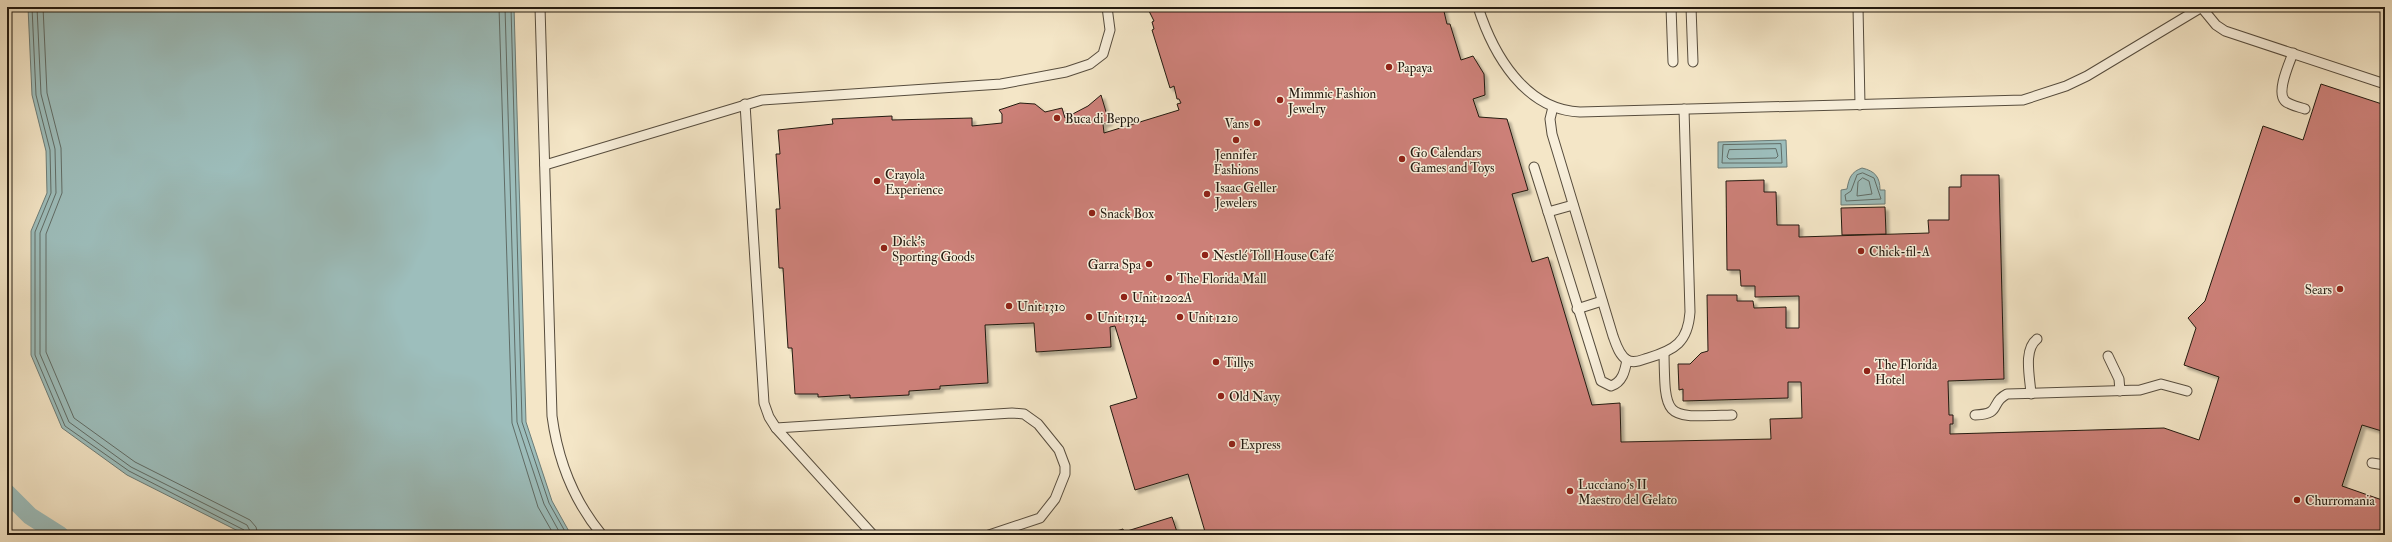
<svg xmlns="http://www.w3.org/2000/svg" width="2392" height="542" viewBox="0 0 2392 542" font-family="'IM FELL Double Pica',serif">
	<defs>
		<filter id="shadow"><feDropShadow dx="3.5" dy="3.5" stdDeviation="1" flood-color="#0004"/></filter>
	</defs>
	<rect width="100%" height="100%" fill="#f4e6c7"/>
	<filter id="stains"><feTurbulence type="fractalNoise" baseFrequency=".005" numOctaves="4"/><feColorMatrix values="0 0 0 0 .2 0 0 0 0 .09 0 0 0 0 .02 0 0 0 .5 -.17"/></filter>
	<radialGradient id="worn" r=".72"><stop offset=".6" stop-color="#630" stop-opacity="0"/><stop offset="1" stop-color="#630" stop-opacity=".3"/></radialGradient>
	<!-- water -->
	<g fill="#9dbebc" stroke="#6c7c77">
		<path d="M 28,7 L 514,7 L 526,422 L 552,501 L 571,535 L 246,535 L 127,475 L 62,428 L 31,355 L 31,231 L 47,193 L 46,151 L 32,95 Z"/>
		<path d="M 1786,140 L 1787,167 L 1718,168 L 1718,142 Z"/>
		<path d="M 1862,168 C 1875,171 1880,177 1880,190 L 1885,190 L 1885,204 L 1841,205 L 1841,190 L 1847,189 C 1849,178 1851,172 1862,168 Z"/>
	</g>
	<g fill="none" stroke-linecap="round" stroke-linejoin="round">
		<!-- shore -->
		<g stroke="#606c66" stroke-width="1">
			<path d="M 32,7 L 36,95 L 50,150 L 51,193 L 35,232 L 35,355 L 65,426 L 129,471 L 244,530 L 247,535"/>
			<path d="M 37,7 L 41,94 L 55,149 L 56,193 L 40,233 L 40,354 L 69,422 L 131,467 L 247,525 L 252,535"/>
			<path d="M 43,7 L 47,93 L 61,148 L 62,193 L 46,234 L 46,352 L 74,418 L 135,462 L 250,520 L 256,527 L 258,535"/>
			<path d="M 499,7 L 512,423 L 538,507 L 554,535"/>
			<path d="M 505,7 L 517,422 L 544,504 L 561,535"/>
			<path d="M 511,7 L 522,422 L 549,503 L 567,535"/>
			<path d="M 1781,144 L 1782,163 L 1722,163 L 1723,145 Z"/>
			<path d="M 1776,149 L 1778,156 L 1776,158 L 1729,159 L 1727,157 L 1729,150 Z"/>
			<path d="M 1863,173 L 1874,178 L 1881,199 L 1846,201 L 1845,195 L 1851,191 L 1857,175 Z"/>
			<path d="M 1863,178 L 1869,181 L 1872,194 L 1857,196 L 1858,182 Z"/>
		</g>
		<!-- canal -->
		<path stroke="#9dbebc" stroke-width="18" d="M 7,493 L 30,516 L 60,535"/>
	</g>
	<!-- building -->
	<g fill="#cc8078" stroke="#231a10" filter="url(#shadow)">
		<path d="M 1147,7 L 1443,7 L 1446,20 L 1447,24 L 1450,24 L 1461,60 L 1473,56 L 1484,74 L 1485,95 L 1473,99 L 1479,117 L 1507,119 L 1528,190 L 1512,194 L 1532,262 L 1548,257 L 1592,405 L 1620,403 L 1621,442 L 1771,439 L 1770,419 L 1802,418 L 1801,382 L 1788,382 L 1788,398 L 1683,401 L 1683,389 L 1679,390 L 1678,364 L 1690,364 L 1701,353 L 1708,351 L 1707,295 L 1737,295 L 1737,301 L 1753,301 L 1754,308 L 1786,307 L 1786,328 L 1799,328 L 1799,296 L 1755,297 L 1755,286 L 1741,286 L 1740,270 L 1727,270 L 1726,181 L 1764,180 L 1764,192 L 1776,192 L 1777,225 L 1799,225 L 1799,237 L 1929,233 L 1928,220 L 1949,220 L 1949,187 L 1961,187 L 1961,175 L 1999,175 L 2004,379 L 1948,381 L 1949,415 L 1953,415 L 1953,424 L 1950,424 L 1950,434 L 2164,428 L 2199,440 L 2219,377 L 2184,365 L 2196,328 L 2188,318 L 2205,301 L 2263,126 L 2303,140 L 2321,84 L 2385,105 L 2385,432 L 2362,425 L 2342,486 L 2385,501 L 2385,535 L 1206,535 L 1188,474 L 1135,490 L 1110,406 L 1137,398 L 1115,326 L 1110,327 L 1111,347 L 1036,352 L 1034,323 L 985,325 L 988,383 L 940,386 L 940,389 L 909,391 L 909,395 L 850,398 L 850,395 L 818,397 L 818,394 L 795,394 L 792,348 L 788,348 L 783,268 L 779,268 L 776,209 L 780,209 L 776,154 L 780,154 L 778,130 L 833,124 L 832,119 L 892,116 L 892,120 L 972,118 L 972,126 L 1002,123 L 1002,114 L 999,110 L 1020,103 L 1035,104 L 1045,112 L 1062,108 L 1065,118 L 1088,106 L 1101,95 L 1109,122 L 1103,124 L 1104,133 L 1179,110 L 1177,104 L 1181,103 L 1179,99 L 1177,99 L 1174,86 L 1170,88 L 1152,30 L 1154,29 L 1152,22 L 1154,21 Z"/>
		<path d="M 1885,207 L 1886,234 L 1842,235 L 1841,208 Z"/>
		<path d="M 1172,517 L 1178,535 L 1103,535 L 1123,529 L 1124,532 Z"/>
	</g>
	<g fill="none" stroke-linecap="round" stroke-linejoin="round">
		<defs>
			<g id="service">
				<path d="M 540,7 L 552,416 C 558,461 573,500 602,535"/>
				<path d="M 1478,7 C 1493,54 1525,110 1580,112 L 2023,100 L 2066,86 L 2087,76 L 2202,7"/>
				<path d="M 1671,7 L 1673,62"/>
				<path d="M 1691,7 L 1693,62"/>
				<path d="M 1858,7 L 1860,105"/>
				<path d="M 2202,8 L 2216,25 L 2225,31 L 2385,84"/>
				<path d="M 2293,53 C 2289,64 2276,92 2285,101 C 2289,105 2299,107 2305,109"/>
				<path d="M 745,104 L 764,403 L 769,417 L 776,428 L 873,535"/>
				<path d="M 1553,107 L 1550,119 L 1552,134 L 1613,336 C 1616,344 1619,355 1627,360 C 1634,364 1641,360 1648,358 C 1675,350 1688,342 1690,312 L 1684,109"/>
				<path d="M 545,165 L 762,100 L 1001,84 L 1066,72 L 1090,64 L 1103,54 L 1110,30 L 1107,7"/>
				<path d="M 1534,167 L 1601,381 L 1611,386 C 1623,382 1625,370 1627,360"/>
				<path d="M 1548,212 L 1573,205"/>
				<path d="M 1577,309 L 1602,301"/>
				<path d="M 1664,353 C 1665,421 1665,417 1732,415"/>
				<path d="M 2108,356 L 2119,379 L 2120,391"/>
				<path d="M 2031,394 C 2030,377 2023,350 2037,339"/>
				<path d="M 1975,415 C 2003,414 1989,403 2007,394 L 2140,390 L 2161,384 L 2187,391"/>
				<path d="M 776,428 L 1012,413 L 1024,414 L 1038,424 L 1059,450 L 1065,466 L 1065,474 L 1055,499 L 1040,518 L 989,535"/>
				<path d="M 2372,463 L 2385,465"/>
			</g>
		</defs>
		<!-- service casing -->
		<use href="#service" stroke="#574d3e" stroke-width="11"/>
		<!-- service -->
		<use href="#service" stroke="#f8efdb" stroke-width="9"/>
	</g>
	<!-- markers -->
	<g fill="#8f2418" stroke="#f8efdb" stroke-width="1.5">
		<circle cx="1389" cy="67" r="4"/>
		<circle cx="1280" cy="100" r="4"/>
		<circle cx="1057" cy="118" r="4"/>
		<circle cx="1257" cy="123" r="4"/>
		<circle cx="1236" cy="140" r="4"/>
		<circle cx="1402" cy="159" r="4"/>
		<circle cx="877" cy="181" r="4"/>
		<circle cx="1207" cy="194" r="4"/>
		<circle cx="1092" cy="213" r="4"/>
		<circle cx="884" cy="248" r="4"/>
		<circle cx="1861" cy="251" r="4"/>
		<circle cx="1205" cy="255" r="4"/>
		<circle cx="1149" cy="264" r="4"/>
		<circle cx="1169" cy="278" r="4"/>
		<circle cx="2340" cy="289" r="4"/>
		<circle cx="1124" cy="297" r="4"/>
		<circle cx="1009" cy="306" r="4"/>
		<circle cx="1089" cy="317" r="4"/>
		<circle cx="1180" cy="317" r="4"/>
		<circle cx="1216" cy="362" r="4"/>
		<circle cx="1867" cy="371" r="4"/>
		<circle cx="1221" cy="396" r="4"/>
		<circle cx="1232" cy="444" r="4"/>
		<circle cx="1570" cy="491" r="4"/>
		<circle cx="2297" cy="500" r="4"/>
	</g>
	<g text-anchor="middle" stroke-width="3" stroke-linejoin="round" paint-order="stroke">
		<!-- poi labels -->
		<g font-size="13" fill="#231a10" stroke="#f8efdb" text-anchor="start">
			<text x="1397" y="72">Papaya</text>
			<text x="1288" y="98">Mimmic Fashion<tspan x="1288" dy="15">Jewelry</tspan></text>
			<text x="1065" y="123">Buca di Beppo</text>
			<text x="1249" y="128" text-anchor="end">Vans</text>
			<text x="1410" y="157">Go Calendars<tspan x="1410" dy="15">Games and Toys</tspan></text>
			<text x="1236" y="159" text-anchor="middle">Jennifer<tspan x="1236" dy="15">Fashions</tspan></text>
			<text x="885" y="179">Crayola<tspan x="885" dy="15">Experience</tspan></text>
			<text x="1215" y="192">Isaac Geller<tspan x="1215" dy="15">Jewelers</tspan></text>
			<text x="1100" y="218">Snack Box</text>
			<text x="892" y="246">Dick's<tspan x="892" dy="15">Sporting Goods</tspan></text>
			<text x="1869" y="256">Chick-fil-A</text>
			<text x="1213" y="260">Nestlé Toll House Café</text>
			<text x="1141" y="269" text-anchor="end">Garra Spa</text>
			<text x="1177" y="283">The Florida Mall</text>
			<text x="2332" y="294" text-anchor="end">Sears</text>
			<text x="1132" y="302">Unit 1202A</text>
			<text x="1017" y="311">Unit 1310</text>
			<text x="1097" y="322">Unit 1314</text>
			<text x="1188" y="322">Unit 1210</text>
			<text x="1224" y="367">Tillys</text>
			<text x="1875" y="369">The Florida<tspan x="1875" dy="15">Hotel</tspan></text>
			<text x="1229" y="401">Old Navy</text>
			<text x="1240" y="449">Express</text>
			<text x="1578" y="489">Lucciano's II<tspan x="1578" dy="15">Maestro del Gelato</tspan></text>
			<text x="2305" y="505">Churromania</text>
		</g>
	</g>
	<!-- margin -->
	<rect width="2392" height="542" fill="none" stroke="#f4e6c7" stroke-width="24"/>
	<rect x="8" y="8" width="2376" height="526" fill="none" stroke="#231a10" stroke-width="2"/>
	<rect x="12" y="12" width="2368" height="518" fill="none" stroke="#231a10"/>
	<rect width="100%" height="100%" filter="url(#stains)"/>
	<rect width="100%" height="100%" fill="url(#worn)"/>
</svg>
